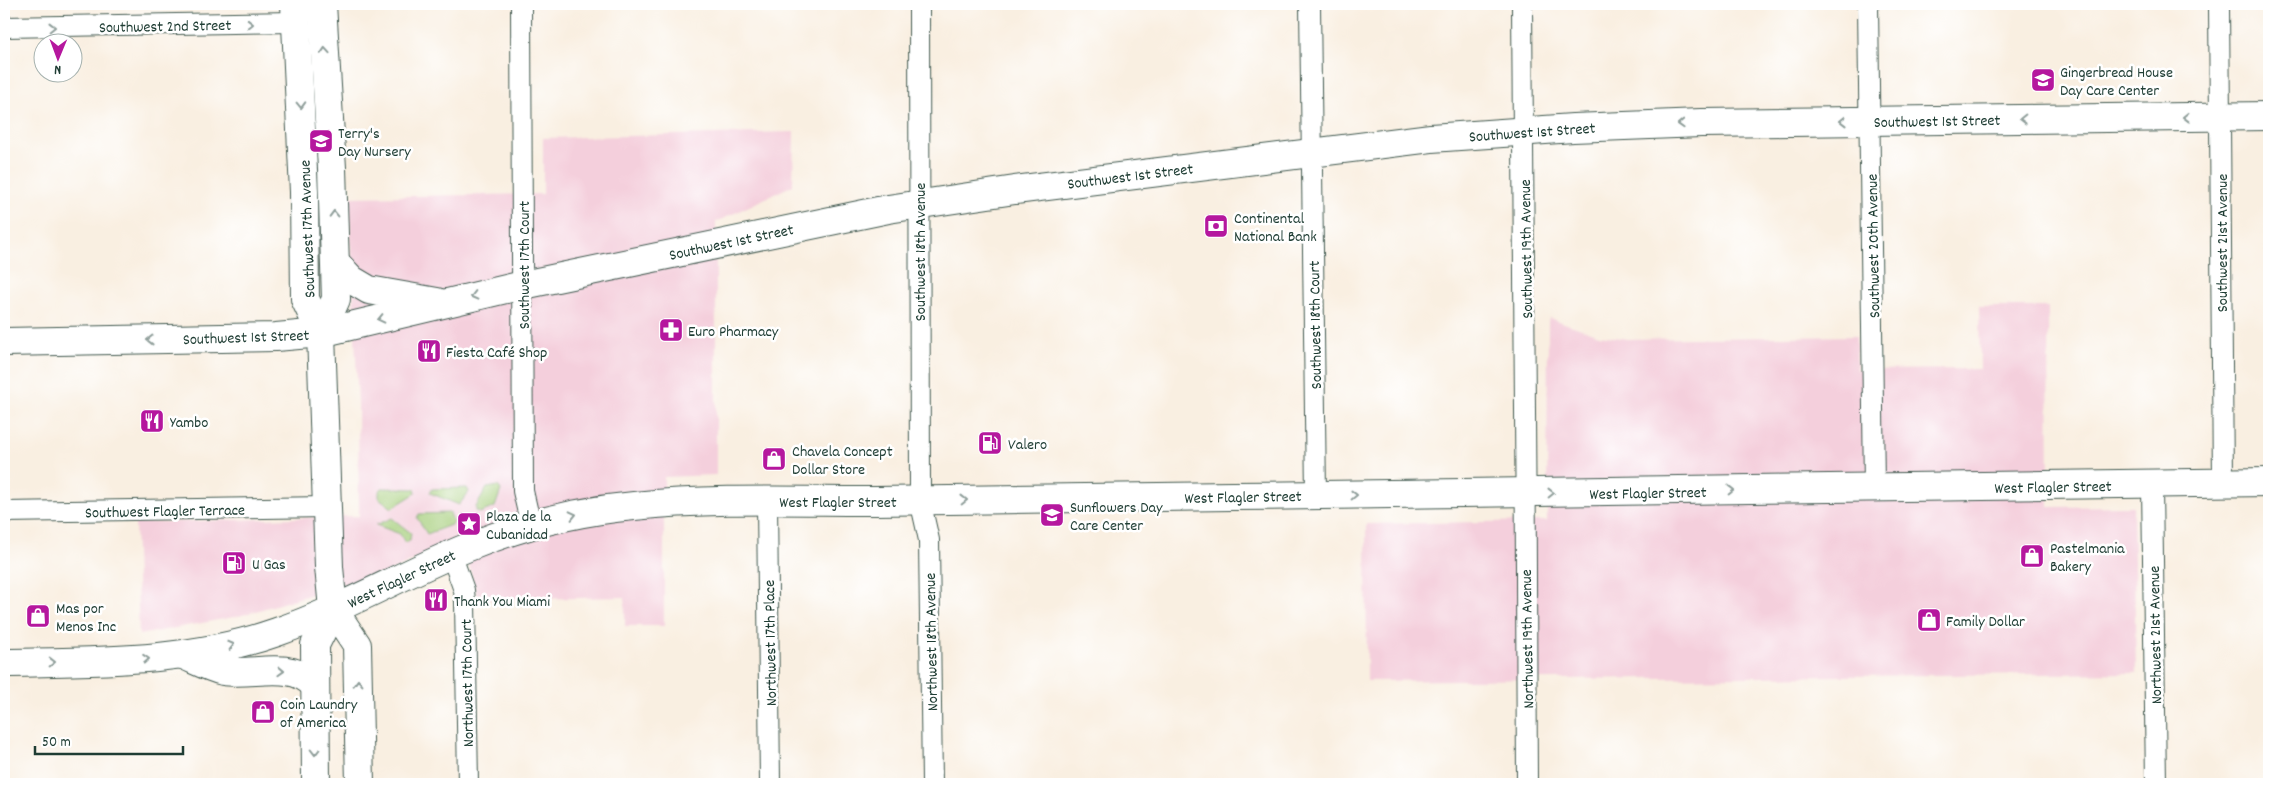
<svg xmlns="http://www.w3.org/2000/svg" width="2273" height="788" viewBox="0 0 2273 788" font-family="Dekko,sans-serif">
	<rect width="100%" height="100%" fill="#fff"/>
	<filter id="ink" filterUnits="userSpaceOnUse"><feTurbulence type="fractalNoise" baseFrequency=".02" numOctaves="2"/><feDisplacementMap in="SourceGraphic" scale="10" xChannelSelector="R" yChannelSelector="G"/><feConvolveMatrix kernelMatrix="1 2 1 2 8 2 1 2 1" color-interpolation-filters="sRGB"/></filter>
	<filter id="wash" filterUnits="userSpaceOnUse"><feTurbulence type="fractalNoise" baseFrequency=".0096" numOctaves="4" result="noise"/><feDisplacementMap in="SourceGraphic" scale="20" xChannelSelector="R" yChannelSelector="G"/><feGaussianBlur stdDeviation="1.12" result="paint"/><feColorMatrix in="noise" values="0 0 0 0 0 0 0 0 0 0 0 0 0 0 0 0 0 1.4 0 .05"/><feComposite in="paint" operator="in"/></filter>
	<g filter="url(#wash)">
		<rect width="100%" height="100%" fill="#f9efe1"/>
		<!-- built -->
		<g fill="#f4cfdc">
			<path d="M 794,132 L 793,185 L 716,222 L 716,475 L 664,477 L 664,626 L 625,626 L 625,597 L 478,600 L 462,537 L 385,574 L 372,576 L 239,616 L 139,635 L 135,523 L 359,516 L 358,405 L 349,197 L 543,194 L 543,138 Z"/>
			<path d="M 1979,307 L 2048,307 L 2049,507 L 2133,506 L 2136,673 L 1367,681 L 1366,524 L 1547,521 L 1548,322 L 1549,318 L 1599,335 L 1628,339 L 1856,336 L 1857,370 L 1980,369 Z"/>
		</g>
		<!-- green -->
		<g fill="#a5ce7a" stroke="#628657">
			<path d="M 498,486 L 501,490 L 495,507 L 480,513 L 476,511 L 476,507 L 487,488 Z"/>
			<path d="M 382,488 L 415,489 L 416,493 L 392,508 L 379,498 L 379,491 Z"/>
			<path d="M 467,488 L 469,492 L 459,505 L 430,493 L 432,489 Z"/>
			<path d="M 450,513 L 453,521 L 451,525 L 427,534 L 417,518 L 419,514 Z"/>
			<path d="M 392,518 L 411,533 L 410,540 L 405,543 L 400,534 L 376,525 Z"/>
		</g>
	</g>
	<g filter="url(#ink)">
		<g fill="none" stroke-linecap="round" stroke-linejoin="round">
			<defs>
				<g id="minor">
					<path d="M 521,4 L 523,491 L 531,526"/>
					<path d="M 919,4 L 920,500 L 929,540 L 932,784"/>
					<path d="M 1310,4 L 1316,496"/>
					<path d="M 1522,4 C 1526,264 1525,524 1527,784"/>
					<path d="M 1868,4 L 1874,488"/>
					<path d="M 2219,4 L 2223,483"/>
					<path d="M 4,27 L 296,22"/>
					<path d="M 2152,485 L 2156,784"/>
					<path d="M 767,501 L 770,784"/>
					<path d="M 4,512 L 327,507"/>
					<path d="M 451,554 L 464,590 L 465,602 L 468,784"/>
				</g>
				<g id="secondary">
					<path d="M 295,4 L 304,192 L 305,299 L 321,333 L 329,567 L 333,609 L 357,645 L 360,784"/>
					<path d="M 335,262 L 352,280 L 369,290 L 437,302"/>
					<path d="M 321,333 L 336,299 L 332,168 L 322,4"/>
					<path d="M 4,342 L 276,337 L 321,333 L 523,285 L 888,209 L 1015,190 L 1431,138 L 1573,128 L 1701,123 L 2269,116"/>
					<path d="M 183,655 C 195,660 210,668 223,671 C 253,676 293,659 315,686"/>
					<path d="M 4,663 C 96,661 189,663 277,632 C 343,609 403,574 466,548 C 519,526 577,511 634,506 C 713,498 795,501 875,501 C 994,500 1113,498 1232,496 C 1578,493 1924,486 2269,482"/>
					<path d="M 316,784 L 315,645 L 333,609"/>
				</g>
			</defs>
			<!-- minor casing -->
			<use href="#minor" stroke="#40584e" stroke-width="22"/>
			<!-- secondary casing -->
			<use href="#secondary" stroke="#40584e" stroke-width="30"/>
			<!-- minor -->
			<use href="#minor" stroke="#fff" stroke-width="20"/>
			<!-- secondary -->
			<use href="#secondary" stroke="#fff" stroke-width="28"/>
		</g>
		<!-- one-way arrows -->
		<defs><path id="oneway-chevron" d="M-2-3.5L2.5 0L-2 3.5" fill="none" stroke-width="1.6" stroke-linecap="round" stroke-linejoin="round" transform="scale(1.25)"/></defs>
		<g stroke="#8f9e9a">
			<use href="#oneway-chevron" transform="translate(250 24) rotate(-1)"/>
			<use href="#oneway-chevron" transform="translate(52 27) rotate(-1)"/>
			<use href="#oneway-chevron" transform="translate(325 51) rotate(-94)"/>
			<use href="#oneway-chevron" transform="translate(301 105) rotate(88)"/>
			<use href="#oneway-chevron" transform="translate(2186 117) rotate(179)"/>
			<use href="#oneway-chevron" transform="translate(2023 119) rotate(179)"/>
			<use href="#oneway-chevron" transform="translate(1843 121) rotate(179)"/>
			<use href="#oneway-chevron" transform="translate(1681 124) rotate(178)"/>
			<use href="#oneway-chevron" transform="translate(334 214) rotate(-91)"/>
			<use href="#oneway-chevron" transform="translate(474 296) rotate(166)"/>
			<use href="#oneway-chevron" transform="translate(381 319) rotate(167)"/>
			<use href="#oneway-chevron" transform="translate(150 340) rotate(179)"/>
			<use href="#oneway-chevron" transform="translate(1731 490) rotate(-1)"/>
			<use href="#oneway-chevron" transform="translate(1551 493) rotate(-1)"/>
			<use href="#oneway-chevron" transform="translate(1354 495) rotate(-1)"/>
			<use href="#oneway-chevron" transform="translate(964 500) rotate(-1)"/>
			<use href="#oneway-chevron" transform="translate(573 515) rotate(-13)"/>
			<use href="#oneway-chevron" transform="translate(231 645) rotate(-14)"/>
			<use href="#oneway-chevron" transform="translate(146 659) rotate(-4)"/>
			<use href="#oneway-chevron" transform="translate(52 662) rotate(-1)"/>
			<use href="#oneway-chevron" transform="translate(281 671) rotate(2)"/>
			<use href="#oneway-chevron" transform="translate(358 683) rotate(-91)"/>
			<use href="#oneway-chevron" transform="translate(315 752) rotate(90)"/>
		</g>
	</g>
	<!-- icons -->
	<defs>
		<symbol id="school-square" viewBox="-11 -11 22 22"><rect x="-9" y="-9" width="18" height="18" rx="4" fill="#b5179e" stroke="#fff"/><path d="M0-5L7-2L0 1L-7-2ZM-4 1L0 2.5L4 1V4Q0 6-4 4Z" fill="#fff"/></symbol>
		<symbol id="bank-square" viewBox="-11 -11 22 22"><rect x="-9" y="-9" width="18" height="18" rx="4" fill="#b5179e" stroke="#fff"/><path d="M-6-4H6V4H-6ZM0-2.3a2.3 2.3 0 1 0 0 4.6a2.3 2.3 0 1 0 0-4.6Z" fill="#fff"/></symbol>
		<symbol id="pharmacy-square" viewBox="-11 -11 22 22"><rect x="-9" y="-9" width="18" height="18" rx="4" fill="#b5179e" stroke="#fff"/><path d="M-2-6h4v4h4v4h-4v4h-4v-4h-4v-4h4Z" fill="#fff"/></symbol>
		<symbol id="restaurant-square" viewBox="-11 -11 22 22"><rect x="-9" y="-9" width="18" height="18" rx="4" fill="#b5179e" stroke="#fff"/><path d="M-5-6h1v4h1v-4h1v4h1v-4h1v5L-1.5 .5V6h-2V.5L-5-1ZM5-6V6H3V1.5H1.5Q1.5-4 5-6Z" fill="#fff"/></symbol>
		<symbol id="fuel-square" viewBox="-11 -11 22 22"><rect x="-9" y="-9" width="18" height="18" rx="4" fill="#b5179e" stroke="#fff"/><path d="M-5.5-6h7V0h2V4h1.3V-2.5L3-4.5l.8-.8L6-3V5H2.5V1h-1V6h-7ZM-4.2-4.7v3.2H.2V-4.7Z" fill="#fff"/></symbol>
		<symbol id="shop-square" viewBox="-11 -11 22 22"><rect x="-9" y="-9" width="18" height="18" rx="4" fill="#b5179e" stroke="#fff"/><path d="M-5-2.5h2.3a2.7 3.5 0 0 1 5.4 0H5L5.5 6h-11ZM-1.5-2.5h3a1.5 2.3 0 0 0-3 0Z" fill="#fff"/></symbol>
		<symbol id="sight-square" viewBox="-11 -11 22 22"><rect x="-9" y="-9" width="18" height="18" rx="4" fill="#b5179e" stroke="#fff"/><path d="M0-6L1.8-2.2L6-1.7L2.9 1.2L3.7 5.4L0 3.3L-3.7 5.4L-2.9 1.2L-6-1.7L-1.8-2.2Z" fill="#fff"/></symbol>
	</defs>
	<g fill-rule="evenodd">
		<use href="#school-square" x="2029" y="66" width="28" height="28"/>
		<use href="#school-square" x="307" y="127" width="28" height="28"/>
		<use href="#bank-square" x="1202" y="212" width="28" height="28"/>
		<use href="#pharmacy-square" x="657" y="316" width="28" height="28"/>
		<use href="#restaurant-square" x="415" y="337" width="28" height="28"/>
		<use href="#restaurant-square" x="138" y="407" width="28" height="28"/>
		<use href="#fuel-square" x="976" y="429" width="28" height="28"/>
		<use href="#shop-square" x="760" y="445" width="28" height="28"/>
		<use href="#school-square" x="1038" y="501" width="28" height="28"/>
		<use href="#sight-square" x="455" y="510" width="28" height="28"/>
		<use href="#shop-square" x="2018" y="542" width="28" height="28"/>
		<use href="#fuel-square" x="220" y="549" width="28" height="28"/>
		<use href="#restaurant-square" x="422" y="586" width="28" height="28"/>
		<use href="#shop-square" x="24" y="602" width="28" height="28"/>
		<use href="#shop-square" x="1915" y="606" width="28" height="28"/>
		<use href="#shop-square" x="249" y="698" width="28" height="28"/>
	</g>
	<g text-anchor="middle" stroke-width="5" stroke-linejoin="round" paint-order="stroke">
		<!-- street labels -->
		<g font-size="16" fill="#1f3d34" stroke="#fff">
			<text transform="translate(165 25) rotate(-1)" y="6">Southwest 2nd Street</text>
			<text transform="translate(1937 120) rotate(-1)" y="6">Southwest 1st Street</text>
			<text transform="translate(1532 131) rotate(-4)" y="6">Southwest 1st Street</text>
			<text transform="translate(1130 175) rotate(-7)" y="6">Southwest 1st Street</text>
			<text transform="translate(306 229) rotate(-92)" y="6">Southwest 17th Avenue</text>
			<text transform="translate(731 241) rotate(-12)" y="6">Southwest 1st Street</text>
			<text transform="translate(2221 243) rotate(-90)" y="6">Southwest 21st Avenue</text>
			<text transform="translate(1872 246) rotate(-91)" y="6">Southwest 20th Avenue</text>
			<text transform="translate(1525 249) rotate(-91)" y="6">Southwest 19th Avenue</text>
			<text transform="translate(919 252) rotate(-90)" y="6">Southwest 18th Avenue</text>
			<text transform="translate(523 265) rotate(-90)" y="6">Southwest 17th Court</text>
			<text transform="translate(1314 325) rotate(-91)" y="6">Southwest 18th Court</text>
			<text transform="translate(246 336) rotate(-2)" y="6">Southwest 1st Street</text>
			<text transform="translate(2053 486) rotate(-1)" y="6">West Flagler Street</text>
			<text transform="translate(1648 492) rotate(-1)" y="6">West Flagler Street</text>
			<text transform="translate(1243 496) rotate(-1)" y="6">West Flagler Street</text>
			<text x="838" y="507">West Flagler Street</text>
			<text transform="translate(165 510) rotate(-1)" y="6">Southwest Flagler Terrace</text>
			<text transform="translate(401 578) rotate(-25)" y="6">West Flagler Street</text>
			<text transform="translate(2154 635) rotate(-91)" y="6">Northwest 21st Avenue</text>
			<text transform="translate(1526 639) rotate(-91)" y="6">Northwest 19th Avenue</text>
			<text transform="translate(930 642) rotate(-91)" y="6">Northwest 18th Avenue</text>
			<text transform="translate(769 643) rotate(-91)" y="6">Northwest 17th Place</text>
			<text transform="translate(466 683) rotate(-91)" y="6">Northwest 17th Court</text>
		</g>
		<!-- poi labels -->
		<g font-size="16" fill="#1f3d34" stroke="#fff" text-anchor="start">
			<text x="2060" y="77">Gingerbread House<tspan x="2060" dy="18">Day Care Center</tspan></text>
			<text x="338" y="138">Terry's<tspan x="338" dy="18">Day Nursery</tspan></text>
			<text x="1234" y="223">Continental<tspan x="1234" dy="18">National Bank</tspan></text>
			<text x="688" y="336">Euro Pharmacy</text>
			<text x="446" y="357">Fiesta Café Shop</text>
			<text x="170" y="427">Yambo</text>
			<text x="1008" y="449">Valero</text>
			<text x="792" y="456">Chavela Concept<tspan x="792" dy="18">Dollar Store</tspan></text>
			<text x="1070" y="512">Sunflowers Day<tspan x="1070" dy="18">Care Center</tspan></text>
			<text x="486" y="521">Plaza de la<tspan x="486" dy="18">Cubanidad</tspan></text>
			<text x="2050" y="553">Pastelmania<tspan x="2050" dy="18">Bakery</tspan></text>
			<text x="252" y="569">U Gas</text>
			<text x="454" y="606">Thank You Miami</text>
			<text x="56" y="613">Mas por<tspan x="56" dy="18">Menos Inc</tspan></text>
			<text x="1946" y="626">Family Dollar</text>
			<text x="280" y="709">Coin Laundry<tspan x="280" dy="18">of America</tspan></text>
		</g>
	</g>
	<!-- margin -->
	<rect width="2273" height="788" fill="none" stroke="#fff" stroke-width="20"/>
	<!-- north arrow -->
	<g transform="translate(58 58) rotate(181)"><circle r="24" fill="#ffffff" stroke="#a5b1ae"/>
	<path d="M0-4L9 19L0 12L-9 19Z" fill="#b5179e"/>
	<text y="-8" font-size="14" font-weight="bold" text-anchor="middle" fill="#1f3d34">N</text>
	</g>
	<!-- scale -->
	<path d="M35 746v8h148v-8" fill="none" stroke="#1f3d34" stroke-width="2.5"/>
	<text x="42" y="746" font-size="15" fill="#1f3d34" stroke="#ffffff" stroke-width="4" paint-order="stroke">50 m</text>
</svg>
